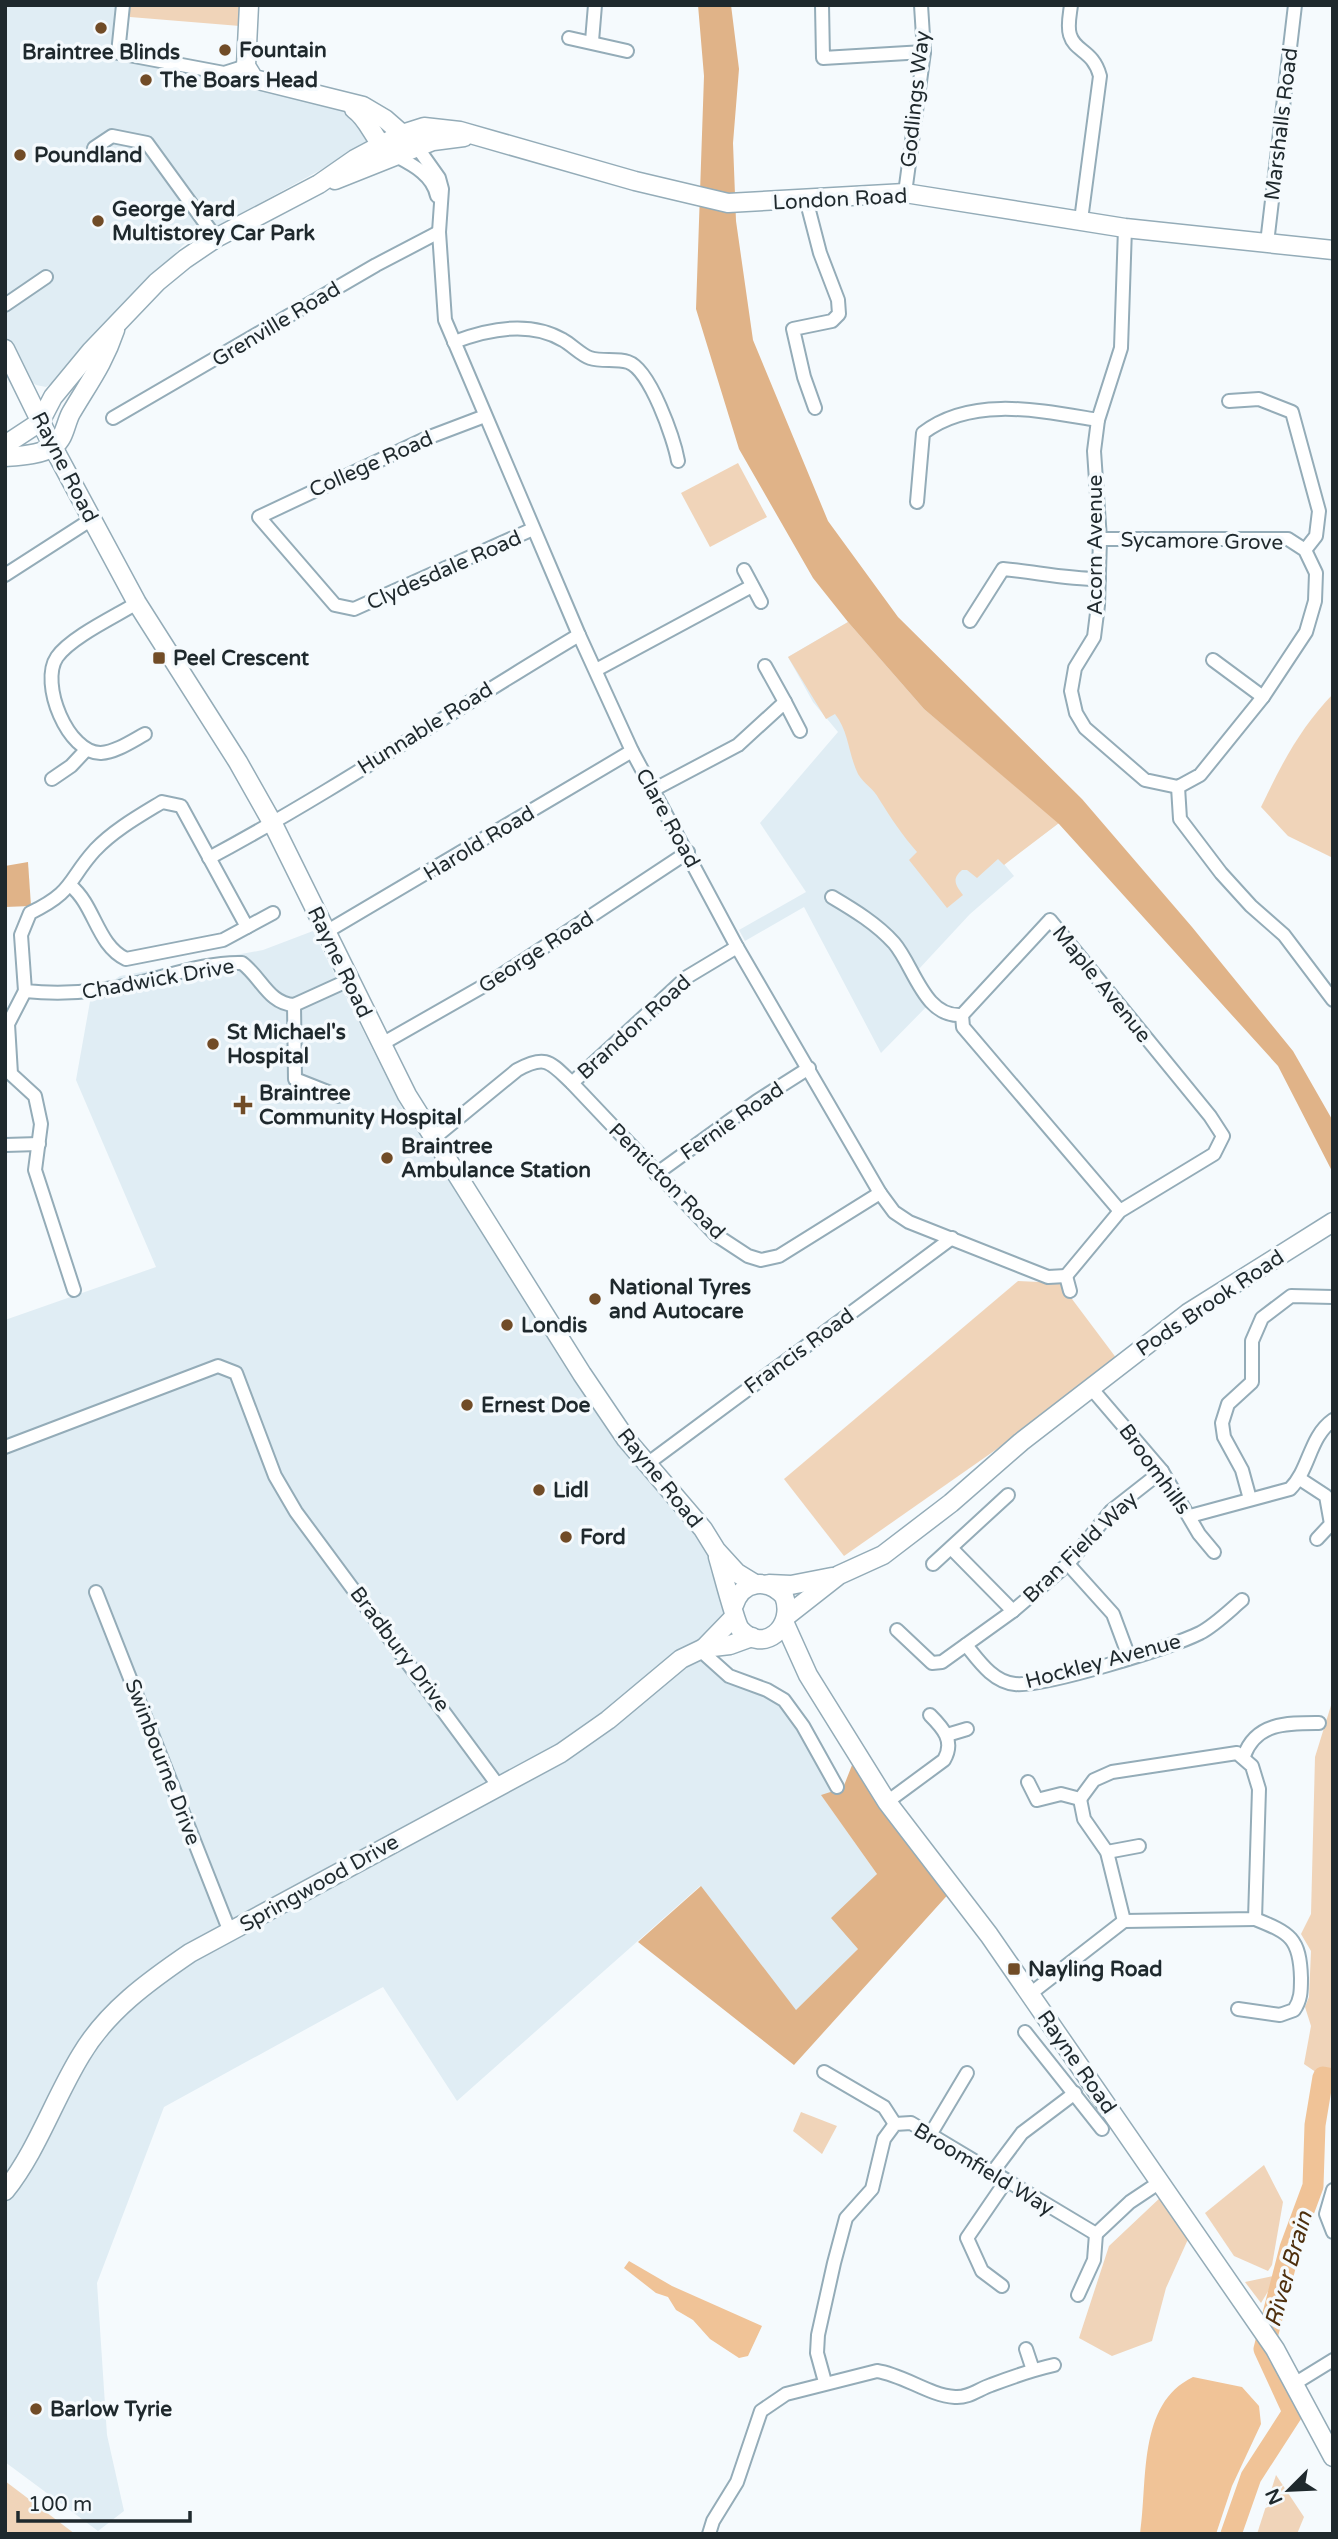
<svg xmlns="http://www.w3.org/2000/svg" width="1338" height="2539" viewBox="0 0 1338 2539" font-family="'Varela Round',sans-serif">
	<rect width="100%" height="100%" fill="#f5fafd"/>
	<!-- built -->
	<g fill="#e0edf4">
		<path d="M 5,5 L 122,5 L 117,56 L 342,106 L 369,134 L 368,144 L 183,245 L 55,381 L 46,387 L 36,385 L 28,379 L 5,335 Z"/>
		<path d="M 848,622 L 924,709 L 1059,823 L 1004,864 L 1014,876 L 970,914 L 918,970 L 935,998 L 881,1053 L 804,907 L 745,941 L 739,930 L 806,892 L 760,823 L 838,732 L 813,702 L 788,657 Z"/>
		<path d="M 313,931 L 408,1120 L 434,1138 L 582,1374 L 703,1529 L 733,1633 L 700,1650 L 729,1676 L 784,1700 L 843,1788 L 822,1796 L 877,1874 L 858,1949 L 796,2011 L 700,1886 L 457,2101 L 383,1987 L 164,2107 L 97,2283 L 107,2435 L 124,2511 L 98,2531 L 5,2462 L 5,1320 L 156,1267 L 76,1080 L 91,996 L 120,976 L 263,950 Z"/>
	</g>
	<!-- green -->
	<g fill="#f0d4b9">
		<path d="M 129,5 L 240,5 L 240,26 L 130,17 Z"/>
		<path d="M 738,463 L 767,517 L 710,547 L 681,493 Z"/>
		<path d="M 848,622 L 924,709 L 1059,823 L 1004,865 L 998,859 L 977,878 L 967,870 L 962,870 C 951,879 956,886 963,895 L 947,908 L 909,860 L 917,852 C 902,835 891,818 879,799 C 874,789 864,784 858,774 C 848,753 849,732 835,714 L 826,719 L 788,657 Z"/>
		<path d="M 1333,694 L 1333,858 L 1288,836 L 1261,807 C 1281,765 1300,728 1333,694 Z"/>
		<path d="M 1018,1281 L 1060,1283 L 1120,1363 L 844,1556 L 784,1479 Z"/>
		<path d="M 1333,1699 L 1333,2079 L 1323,2077 L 1304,2064 L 1311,2026 L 1305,2007 L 1309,1997 L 1311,1951 L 1301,1934 L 1311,1914 L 1315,1757 Z"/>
		<path d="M 801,2112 L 837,2126 L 822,2154 L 793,2131 Z"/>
		<path d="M 1264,2165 L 1283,2202 L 1272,2265 L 1268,2271 L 1234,2256 L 1205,2213 Z"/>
		<path d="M 1162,2196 L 1189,2237 L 1166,2288 L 1152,2341 L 1112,2356 L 1079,2338 L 1109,2246 Z"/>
		<path d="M 1278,2275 L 1261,2303 L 1245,2282 Z"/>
		<path d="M 1276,2475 L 1304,2517 L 1297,2534 L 1257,2534 Z"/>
		<path d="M 5,2481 L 75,2534 L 5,2534 Z"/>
	</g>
	<!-- forest -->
	<g fill="#e0b388">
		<path d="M 698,5 L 731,5 L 739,69 L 733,143 L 736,221 L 753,340 L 828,521 L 898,617 L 1082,799 L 1192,927 L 1293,1051 L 1333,1121 L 1333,1173 L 1278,1066 L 1059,824 L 924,709 L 848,622 L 813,578 L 739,449 L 696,309 L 704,76 Z"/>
		<path d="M 28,862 L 31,906 L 5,907 L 5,866 Z"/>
		<path d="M 856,1755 L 953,1889 L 794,2065 L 638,1942 L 701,1886 L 796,2010 L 858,1949 L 831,1918 L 877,1874 L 821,1795 L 843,1788 Z"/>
	</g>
	<!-- water -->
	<g fill="#f0c397">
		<path d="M 629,2261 L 672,2286 L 762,2326 L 748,2356 L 739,2358 L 710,2339 L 693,2320 L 676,2310 L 668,2297 L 656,2293 L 624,2268 Z"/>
		<path d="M 1193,2377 L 1242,2387 L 1259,2406 L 1261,2424 L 1232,2486 L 1216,2534 L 1140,2534 C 1148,2481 1137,2404 1193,2377 Z"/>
	</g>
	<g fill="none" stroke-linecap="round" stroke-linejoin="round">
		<!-- river -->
		<path stroke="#f0c397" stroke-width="21" d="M 1231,2534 L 1251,2477 L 1293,2412 L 1264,2349 L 1290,2248 L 1313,2186 L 1315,2125 L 1323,2077 L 1333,2079"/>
		<defs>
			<g id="street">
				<path d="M 123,5 L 118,53 L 224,73 L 246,66"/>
				<path d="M 822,5 L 823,58 L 924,52"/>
				<path d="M 1071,5 C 1070,14 1067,26 1070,35 C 1075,52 1093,50 1100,76 L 1081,220"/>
				<path d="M 569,38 L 627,51"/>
				<path d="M 592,41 L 595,5"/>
				<path d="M 417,147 L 439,178 L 442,189 L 439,232 L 445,320 L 579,635 L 632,751 L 737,947 L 880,1193 L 894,1212 L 909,1222 L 1048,1277 L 1066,1276"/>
				<path d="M 94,148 L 112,136 L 147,143 L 216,238"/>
				<path d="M 396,156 C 413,165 433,175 437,196"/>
				<path d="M 905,193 L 924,52 L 921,5"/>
				<path d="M 806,199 L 820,253 L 838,300 L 839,314 L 832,321 L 793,329 L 804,377 L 815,408"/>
				<path d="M 1267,243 L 1295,5"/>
				<path d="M 5,305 L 46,277"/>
				<path d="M 454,342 C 488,329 529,320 563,340 C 572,345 581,355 590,358 C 602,362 616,358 628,362 C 650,369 674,439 678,461"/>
				<path d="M 1229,401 L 1259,399 L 1292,412 L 1319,511 L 1316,536 L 1305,550"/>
				<path d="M 485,416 L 427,438 L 259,517 L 335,605 L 354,609 L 533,529"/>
				<path d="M 113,418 L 376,265 L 439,232"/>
				<path d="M 917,502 L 923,433 C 972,395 1043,411 1098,420"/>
				<path d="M 1100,539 L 1288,539 L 1305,550 L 1316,573 L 1315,601 L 1306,632 L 1263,697 L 1200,775 L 1178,787 L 1145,780 L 1085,728 L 1076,713 L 1071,691 L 1075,668 L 1094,637 L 1098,605 L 1100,539 L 1094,451 L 1098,420 L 1121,348 L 1125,228"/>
				<path d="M 744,570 L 761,602"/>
				<path d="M 5,575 L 92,519"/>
				<path d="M 137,603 C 116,616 71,637 57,657 C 39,683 68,754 101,753 C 116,752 132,741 145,734"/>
				<path d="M 970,621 L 1003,569 C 1036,572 1066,579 1099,579"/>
				<path d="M 1213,660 L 1263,697"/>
				<path d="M 765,666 L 785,702"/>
				<path d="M 596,670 L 752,586"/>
				<path d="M 52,779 L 71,766 L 86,750"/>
				<path d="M 1178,787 L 1180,819 L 1221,873 L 1251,906 L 1284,935 L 1333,1000"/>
				<path d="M 653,790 L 738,745 L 785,702 L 800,731"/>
				<path d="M 209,858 C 336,790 456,708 579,635"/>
				<path d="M 71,886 C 95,906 97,945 126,959 L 223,940 L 247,927 L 181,806 L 162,802 C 139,816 114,830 95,850 C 67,881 75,891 30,913 L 21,935 L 25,991 C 65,995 102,992 142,982 C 175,974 208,962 242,963 C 261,977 269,1004 294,1005 L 349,980"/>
				<path d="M 832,897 C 854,910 877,924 894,943 C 914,966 924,1018 962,1015"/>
				<path d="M 247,927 L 273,913"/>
				<path d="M 326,932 L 632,751"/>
				<path d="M 25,991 L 8,1024 L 11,1074 L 35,1096 L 41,1124 L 35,1170 L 74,1290"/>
				<path d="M 294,1005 L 295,1079 L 338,1096"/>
				<path d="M 380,1045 L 494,980 L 688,852"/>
				<path d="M 572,1083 L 716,1235 L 748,1256 L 761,1260 L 779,1256 L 880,1193"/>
				<path d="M 434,1138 L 517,1070 C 546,1054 550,1062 572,1083 L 687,977 L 737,947"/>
				<path d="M 5,1145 L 39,1144"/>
				<path d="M 656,1174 L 757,1101 L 809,1068"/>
				<path d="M 1066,1276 L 1120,1211 L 1214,1154 L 1223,1136 L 1210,1116 L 1050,920 L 962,1015 L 963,1027 L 1120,1211"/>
				<path d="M 1066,1276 L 1070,1291"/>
				<path d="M 1091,1388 L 1162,1471 L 1199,1534 L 1214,1552"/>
				<path d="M 5,1447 L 218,1366 L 236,1373 L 275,1476 L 296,1512 L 500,1788"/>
				<path d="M 647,1464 L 952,1238"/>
				<path d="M 1300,1479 L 1326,1496 L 1331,1524 L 1317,1539"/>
				<path d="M 1250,1499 L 1242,1470 L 1224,1437 L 1222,1423 L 1228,1404 L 1252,1382 L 1252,1341 L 1262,1318 L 1291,1296 L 1333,1297"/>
				<path d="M 1190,1516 L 1290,1489 C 1310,1469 1309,1437 1333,1420"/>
				<path d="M 951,1548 L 1013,1611"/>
				<path d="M 933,1564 L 1008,1495"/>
				<path d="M 1068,1564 L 1113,1614 L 1129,1657"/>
				<path d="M 96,1592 L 230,1932"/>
				<path d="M 897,1630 L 932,1663 L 942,1662 L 1013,1611 L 1068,1564 L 1111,1511 L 1162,1471"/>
				<path d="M 966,1645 C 979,1661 993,1682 1015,1684 C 1045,1687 1172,1647 1200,1633 C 1215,1625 1229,1611 1242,1600"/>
				<path d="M 700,1650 L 729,1676 L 767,1690 L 784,1700 L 803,1726 L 837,1787"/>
				<path d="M 947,1735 L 967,1729"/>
				<path d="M 1244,1756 C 1256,1722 1288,1723 1319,1723"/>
				<path d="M 1028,1782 L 1037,1800 L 1061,1794 L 1080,1799 L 1094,1780 L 1112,1772 L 1237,1753 L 1252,1766 L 1259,1789 L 1255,1919 L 1124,1921 L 1030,1994"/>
				<path d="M 1080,1799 L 1084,1819 L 1107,1852 L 1124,1921"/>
				<path d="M 887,1802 L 944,1760 C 955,1741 943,1728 930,1715"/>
				<path d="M 1107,1852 L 1139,1846"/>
				<path d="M 1238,2009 L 1280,2015 L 1294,2010 C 1301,2000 1301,1991 1301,1978 C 1300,1938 1290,1933 1255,1919"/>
				<path d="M 1025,2032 L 1102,2129"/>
				<path d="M 824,2072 L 884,2107 L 895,2124"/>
				<path d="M 930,2135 L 967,2073"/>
				<path d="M 992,2173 L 1022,2133 L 1075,2093"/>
				<path d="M 1333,2190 L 1326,2214 L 1333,2232"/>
				<path d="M 1002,2286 L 982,2271 L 967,2238 L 1006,2181"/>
				<path d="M 1078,2295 L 1094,2260 L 1096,2234"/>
				<path d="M 1026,2349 L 1033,2370"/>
				<path d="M 825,2382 L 817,2353 L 818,2335 L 834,2263 L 846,2218 L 872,2189 L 884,2139 L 895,2124 L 911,2123 L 1096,2234 L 1130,2202 L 1160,2182"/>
				<path d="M 1294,2384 L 1333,2360"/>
				<path d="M 709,2534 L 713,2521 L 737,2482 L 761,2411 L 786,2394 L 877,2371 C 904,2375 928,2395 955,2397 C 969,2398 979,2389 991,2385 C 1012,2377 1032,2370 1054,2365"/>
			</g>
			<g id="secondary">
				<path d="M 249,5 L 246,66 L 254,79 L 363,106 L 385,119 L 417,147"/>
				<path d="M 354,109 C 370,120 373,140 388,151"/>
				<path d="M 335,180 L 433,141 L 464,137"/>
				<path d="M 5,349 L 53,447 L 137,603 L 238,762 L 273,824 L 407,1095 L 582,1374 L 626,1439 L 703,1529 L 716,1550 L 737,1573 L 755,1584"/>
				<path d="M 5,445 L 40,422 L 53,397 L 91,351 L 157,282 L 185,259 L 216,238 L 319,184 L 355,159 L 402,134 L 424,127 L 460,131 L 635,181 L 728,203 L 905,193 L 1125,228 L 1333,250"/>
				<path d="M 5,457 C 19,456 42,455 54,446 C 65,438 65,424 71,413 C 88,384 104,363 115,330"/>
				<path d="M 718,1557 C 722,1570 735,1622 740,1629 C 763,1655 796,1627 784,1596 C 768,1578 742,1580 734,1605"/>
				<path d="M 769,1584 L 791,1585 L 832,1577"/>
				<path d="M 788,1615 L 839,1575 L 883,1555 L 951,1503 L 1021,1442 L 1188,1313 L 1333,1222"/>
				<path d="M 785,1624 L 808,1675 L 887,1802 L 989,1935 L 1275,2349 L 1333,2457"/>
				<path d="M 704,1648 L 734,1617"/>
				<path d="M 5,2191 C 37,2151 54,2099 81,2055 C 107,2011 149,1981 190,1953 L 561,1753 L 608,1720 L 681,1659 L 704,1648 L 730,1645 L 752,1637"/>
			</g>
		</defs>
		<!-- street casing -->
		<use href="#street" stroke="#94acb8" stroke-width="16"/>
		<!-- secondary casing -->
		<use href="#secondary" stroke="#94acb8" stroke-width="21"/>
		<!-- street -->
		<use href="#street" stroke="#fff" stroke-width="12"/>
		<!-- secondary -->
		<use href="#secondary" stroke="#fff" stroke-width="18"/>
	</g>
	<!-- markers -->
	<g fill="#714c27" stroke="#f5fafd" stroke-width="2.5">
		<circle cx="101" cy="28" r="7"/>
		<circle cx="225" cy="50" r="7"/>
		<circle cx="146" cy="80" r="7"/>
		<circle cx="20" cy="155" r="7"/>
		<circle cx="98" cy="221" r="7"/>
		<rect x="152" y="651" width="14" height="14" rx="3.5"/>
		<circle cx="213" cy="1044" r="7"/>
		<path d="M239.5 1094.5h7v7h7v7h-7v7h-7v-7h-7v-7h7z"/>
		<circle cx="387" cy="1158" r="7"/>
		<circle cx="595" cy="1299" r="7"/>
		<circle cx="507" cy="1325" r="7"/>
		<circle cx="467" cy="1405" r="7"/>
		<circle cx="539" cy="1490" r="7"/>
		<circle cx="566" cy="1537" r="7"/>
		<rect x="1007" y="1962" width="14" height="14" rx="3.5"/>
		<circle cx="36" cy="2409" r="7"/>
	</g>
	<g text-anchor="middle" stroke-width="7" stroke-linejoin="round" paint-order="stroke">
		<!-- poi labels -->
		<g font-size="21" font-weight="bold" fill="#1f292d" stroke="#f5fafd" text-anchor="start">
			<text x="239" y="57">Fountain</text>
			<text x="101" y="59" text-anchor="middle">Braintree Blinds</text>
			<text x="160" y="87">The Boars Head</text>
			<text x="34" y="162">Poundland</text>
			<text x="112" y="216">George Yard<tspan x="112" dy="24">Multistorey Car Park</tspan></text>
			<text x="173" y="665">Peel Crescent</text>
			<text x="227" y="1039">St Michael's<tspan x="227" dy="24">Hospital</tspan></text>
			<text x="259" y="1100">Braintree<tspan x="259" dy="24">Community Hospital</tspan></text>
			<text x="401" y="1153">Braintree<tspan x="401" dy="24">Ambulance Station</tspan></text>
			<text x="609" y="1294">National Tyres<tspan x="609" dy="24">and Autocare</tspan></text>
			<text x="521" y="1332">Londis</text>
			<text x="481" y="1412">Ernest Doe</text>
			<text x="553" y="1497">Lidl</text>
			<text x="580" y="1544">Ford</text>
			<text x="1028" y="1976">Nayling Road</text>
			<text x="50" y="2416">Barlow Tyrie</text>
		</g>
		<!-- street labels -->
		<g font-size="21" fill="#1f292d" stroke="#f5fafd">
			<text transform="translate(915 99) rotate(-84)" y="7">Godlings Way</text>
			<text transform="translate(1281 124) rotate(-83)" y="7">Marshalls Road</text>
			<text transform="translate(840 199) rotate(-3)" y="7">London Road</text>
			<text transform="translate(276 324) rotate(-31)" y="7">Grenville Road</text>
			<text transform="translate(371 464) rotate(-24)" y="7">College Road</text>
			<text transform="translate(65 467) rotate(63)" y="7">Rayne Road</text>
			<text transform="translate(1202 541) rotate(1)" y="7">Sycamore Grove</text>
			<text transform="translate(1095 545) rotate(-90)" y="7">Acorn Avenue</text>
			<text transform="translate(444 570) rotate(-24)" y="7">Clydesdale Road</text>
			<text transform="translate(425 728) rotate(-32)" y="7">Hunnable Road</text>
			<text transform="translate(668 818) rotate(61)" y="7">Clare Road</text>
			<text transform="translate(479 843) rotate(-31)" y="7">Harold Road</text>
			<text transform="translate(536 952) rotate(-33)" y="7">George Road</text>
			<text transform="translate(340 962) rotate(64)" y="7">Rayne Road</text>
			<text transform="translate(158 979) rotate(-10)" y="7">Chadwick Drive</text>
			<text transform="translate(1102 984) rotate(51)" y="7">Maple Avenue</text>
			<text transform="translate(634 1027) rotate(-42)" y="7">Brandon Road</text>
			<text transform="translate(732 1121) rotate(-35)" y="7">Fernie Road</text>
			<text transform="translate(667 1181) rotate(45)" y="7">Penticton Road</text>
			<text transform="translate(1210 1303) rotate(-34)" y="7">Pods Brook Road</text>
			<text transform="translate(799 1351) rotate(-36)" y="7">Francis Road</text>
			<text transform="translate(1155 1469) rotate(54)" y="7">Broomhills</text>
			<text transform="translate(660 1478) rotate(51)" y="7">Rayne Road</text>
			<text transform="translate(1080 1547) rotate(-44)" y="7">Bran Field Way</text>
			<text transform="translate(400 1649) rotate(53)" y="7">Bradbury Drive</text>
			<text transform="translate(1103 1661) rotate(-15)" y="7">Hockley Avenue</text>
			<text transform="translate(163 1762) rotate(69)" y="7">Swinbourne Drive</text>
			<text transform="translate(319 1883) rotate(-29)" y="7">Springwood Drive</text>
			<text transform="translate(1077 2062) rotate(55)" y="7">Rayne Road</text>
			<text transform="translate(984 2169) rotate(31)" y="7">Broomfield Way</text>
		</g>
		<!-- water labels -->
		<g font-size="23" font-style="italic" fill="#4e2f0d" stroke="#f5fafd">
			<text transform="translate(1288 2269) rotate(-74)" y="8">River Brain</text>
		</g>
	</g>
	<!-- border -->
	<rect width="1338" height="2539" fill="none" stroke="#1f292d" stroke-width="14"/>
	<!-- north arrow -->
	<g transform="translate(1289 2490) rotate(246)" stroke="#f5fafd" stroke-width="5" paint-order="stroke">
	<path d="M0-5L12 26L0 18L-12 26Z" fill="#1f292d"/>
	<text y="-10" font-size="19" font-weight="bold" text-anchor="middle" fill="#1f292d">N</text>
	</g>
	<!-- scale -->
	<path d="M18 2511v10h172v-10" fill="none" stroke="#1f292d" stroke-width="3.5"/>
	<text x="28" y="2511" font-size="21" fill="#1f292d" stroke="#f5fafd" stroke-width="5" paint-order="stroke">100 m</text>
</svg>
